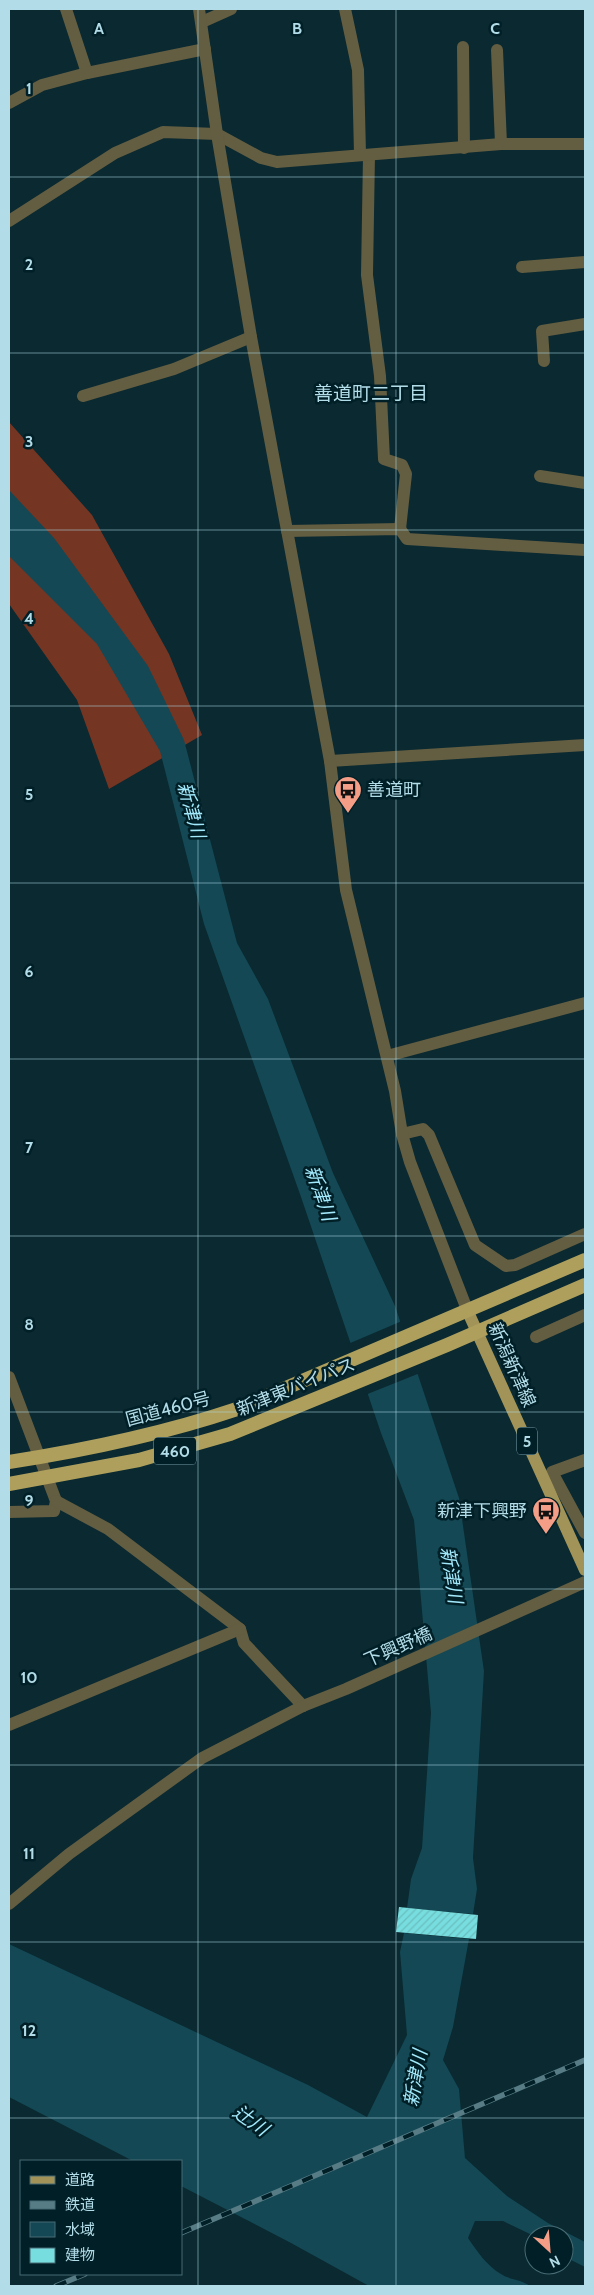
<svg xmlns="http://www.w3.org/2000/svg" width="594" height="2295" viewBox="0 0 594 2295" font-family="Cabin,'Noto Sans JP',sans-serif">
	<defs>
		<pattern id="building-hatch" width="6" height="6" patternUnits="userSpaceOnUse" patternTransform="scale(1.25)"><rect width="6" height="6" fill="#77ddde"/><path d="M-1 1l2-2M0 6l6-6M5 7l2-2" fill="none" stroke="#6abec0"/></pattern>
	</defs>
	<rect width="100%" height="100%" fill="#0a2930"/>
	<!-- grass -->
	<path fill="#743523" d="M 9,422 L 92,515 L 169,654 L 202,735 L 109,789 L 77,700 L 9,604 Z"/>
	<!-- water -->
	<g fill="#134854">
		<path d="M 9,490 L 54,538 L 148,666 L 184,740 L 237,943 L 268,999 L 333,1173 L 395,1306 L 459,1498 L 484,1671 L 473,1858 L 477,1889 L 473,1914 L 407,1908 L 411,1879 L 422,1848 L 431,1713 L 414,1520 L 381,1433 L 301,1197 L 204,924 L 160,751 L 97,644 L 9,556 Z"/>
		<path d="M 404,1933 L 469,1939 L 453,2027 L 443,2060 L 459,2089 L 465,2158 L 507,2196 L 548,2223 L 585,2242 L 585,2267 L 567,2258 L 564,2260 L 564,2235 L 534,2236 L 503,2221 L 475,2221 L 468,2238 C 477,2251 487,2266 501,2274 C 510,2280 521,2279 530,2286 L 369,2286 L 291,2243 L 181,2186 L 181,2161 L 133,2161 L 9,2097 L 9,1944 L 308,2085 L 367,2117 L 407,2035 L 400,1952 Z"/>
	</g>
	<!-- pier -->
	<path fill="#0a2930" d="M 402,1321 L 420,1373 L 365,1395 L 348,1344 Z"/>
	<!-- building -->
	<path fill="url(#building-hatch)" d="M 399,1907 L 478,1915 L 476,1939 L 396,1932 Z"/>
	<g fill="none" stroke-linecap="round" stroke-linejoin="round">
		<!-- minor -->
		<g stroke="#635d41" stroke-width="12">
			<path d="M 66,9 L 87,73"/>
			<path d="M 345,9 L 358,70 L 360,154"/>
			<path d="M 202,22 L 231,9"/>
			<path d="M 463,47 L 464,148"/>
			<path d="M 497,50 L 501,144"/>
			<path d="M 9,103 L 42,85 L 87,73 L 205,49"/>
			<path d="M 369,155 L 367,275 L 380,376 L 384,459 L 402,465 L 406,474 L 400,529"/>
			<path d="M 9,221 L 115,153 L 163,132 L 217,134 L 261,158 L 277,162 L 501,144 L 585,144"/>
			<path d="M 522,267 L 585,262"/>
			<path d="M 544,361 L 542,331 L 585,324"/>
			<path d="M 83,396 L 174,369 L 251,337"/>
			<path d="M 540,476 L 585,483"/>
			<path d="M 287,531 L 400,529 L 407,539 L 585,550"/>
			<path d="M 330,761 L 585,745"/>
			<path d="M 387,1056 L 585,1003"/>
			<path d="M 402,1134 L 423,1129 L 429,1135 L 475,1245 L 506,1266 L 515,1265 L 585,1234"/>
			<path d="M 536,1337 L 585,1315"/>
			<path d="M 9,1377 L 56,1501 L 54,1511 L 9,1512"/>
			<path d="M 585,1460 L 552,1472 L 585,1533"/>
			<path d="M 56,1501 L 108,1529 L 240,1629 L 244,1643 L 303,1706"/>
			<path d="M 9,1725 L 240,1629"/>
		</g>
		<!-- tertiary -->
		<g stroke="#635d41" stroke-width="12">
			<path d="M 199,9 L 217,134 L 251,337 L 330,761 L 346,890 L 395,1091 L 402,1134 L 410,1162 L 468,1312"/>
			<path d="M 9,1904 L 69,1854 L 202,1758 L 303,1706 L 346,1689 L 585,1582"/>
		</g>
		<!-- primary -->
		<path stroke="#a29458" stroke-width="12" d="M 468,1312 L 585,1570"/>
		<!-- trunk -->
		<g stroke="#ae9f5c" stroke-width="14">
			<path d="M 9,1462 C 86,1450 163,1434 237,1409 L 585,1260"/>
			<path d="M 9,1484 L 139,1460 L 230,1434 L 447,1345 L 585,1285"/>
		</g>
		<defs>
			<g id="rail">
				<path d="M 181,2233 L 585,2060"/>
				<path d="M 56,2286 L 85,2274"/>
			</g>
		</defs>
		<!-- rail casing -->
		<use href="#rail" stroke="#577c85" stroke-width="5.5"/>
		<!-- rail -->
		<use href="#rail" stroke="#011f26" stroke-width="4" stroke-dasharray="11" stroke-linecap="butt"/>
	</g>
	<!-- grid -->
	<path fill="none" stroke="#b1dce8" stroke-width="1" stroke-opacity="0.55" d="M 198,9 L 198,2286M 396,9 L 396,2286M 9,177 L 585,177M 9,353 L 585,353M 9,530 L 585,530M 9,706 L 585,706M 9,883 L 585,883M 9,1059 L 585,1059M 9,1236 L 585,1236M 9,1412 L 585,1412M 9,1589 L 585,1589M 9,1765 L 585,1765M 9,1942 L 585,1942M 9,2118 L 585,2118"/>
	<!-- icons -->
	<defs>
		<symbol id="bus-pin" viewBox="-11 -11 22 30"><path d="M0 17L-7.5 6A9.5 9.5 0 1 1 7.5 6Z" fill="#f49e87" stroke="#011f26"/><path d="M-5-6H5V4H4V6H2V4H-2V6H-4V4H-5ZM-3.5-4V0h7V-4ZM-3.5 1.2v1.5H-2V1.2ZM2 1.2v1.5H3.5V1.2Z" fill="#111"/></symbol>
	</defs>
	<g fill-rule="evenodd">
		<use href="#bus-pin" x="332" y="774" width="32" height="43"/>
		<use href="#bus-pin" x="530" y="1495" width="32" height="43"/>
	</g>
	<g text-anchor="middle" stroke-width="5" stroke-linejoin="round" paint-order="stroke">
		<!-- shield labels -->
		<g fill="#011f26" stroke="#7ca3ae" stroke-width="1">
			<rect x="517" y="1427.5" width="20" height="27" rx="4"/>
			<rect x="154" y="1437.5" width="42" height="27" rx="4"/>
		</g>
		<g font-size="16" font-weight="bold" fill="#b1dce8">
			<text x="527" y="1447">5</text>
			<text x="175" y="1457">460</text>
		</g>
		<!-- poi labels -->
		<g font-size="18" fill="#b1dce8" stroke="#011f26" text-anchor="start">
			<text x="367" y="796">善道町</text>
			<text x="527" y="1517" text-anchor="end">新津下興野</text>
		</g>
		<!-- street labels -->
		<g font-size="18" fill="#b1dce8" stroke="#011f26">
			<text transform="translate(512 1365) rotate(66)" y="6">新潟新津線</text>
			<text transform="translate(296 1387) rotate(-22)" y="6">新津東バイパス</text>
			<text transform="translate(168 1409) rotate(-15)" y="6">国道460号</text>
			<text transform="translate(398 1647) rotate(-24)" y="6">下興野橋</text>
		</g>
		<!-- neighbourhood labels -->
		<g font-size="19" fill="#b1dce8" stroke="#011f26">
			<text x="371" y="400">善道町二丁目</text>
		</g>
		<!-- water labels -->
		<g font-size="19" font-style="italic" fill="#a2e9fc" stroke="#011f26">
			<text transform="translate(192 810) rotate(75)" y="7">新津川</text>
			<text transform="translate(321 1193) rotate(71)" y="7">新津川</text>
			<text transform="translate(452 1575) rotate(81)" y="7">新津川</text>
			<text transform="translate(415 2078) rotate(-80)" y="7">新津川</text>
			<text transform="translate(251 2120) rotate(35)" y="7">辻川</text>
		</g>
	</g>
	<g font-size="16" text-anchor="middle" font-weight="bold" fill="#b1dce8" stroke="#011f26" stroke-width="5" stroke-linejoin="round" paint-order="stroke">
		<text x="99" y="34">A</text>
		<text x="297" y="34">B</text>
		<text x="495" y="34">C</text>
		<text x="29" y="94">1</text>
		<text x="29" y="270">2</text>
		<text x="29" y="447">3</text>
		<text x="29" y="624">4</text>
		<text x="29" y="800">5</text>
		<text x="29" y="977">6</text>
		<text x="29" y="1153">7</text>
		<text x="29" y="1330">8</text>
		<text x="29" y="1506">9</text>
		<text x="29" y="1683">10</text>
		<text x="29" y="1859">11</text>
		<text x="29" y="2036">12</text>
	</g>
	<!-- border -->
	<rect width="594" height="2295" fill="none" stroke="#b1dce8" stroke-width="20"/>
	<!-- legend -->
	<rect x="20" y="2160" width="162" height="115" fill="#011f26" stroke="#476b74"/>
	<rect x="30" y="2176" width="25" height="8" fill="#a29458" stroke="#476b74"/>
	<text x="65" y="2185" font-size="15" fill="#b1dce8">道路</text>
	<rect x="30" y="2201" width="25" height="8" fill="#577c85" stroke="#476b74"/>
	<text x="65" y="2210" font-size="15" fill="#b1dce8">鉄道</text>
	<rect x="30" y="2222" width="25" height="15" fill="#134854" stroke="#476b74"/>
	<text x="65" y="2235" font-size="15" fill="#b1dce8">水域</text>
	<rect x="30" y="2248" width="25" height="15" fill="#77ddde" stroke="#476b74"/>
	<text x="65" y="2260" font-size="15" fill="#b1dce8">建物</text>
	<!-- north arrow -->
	<g transform="translate(549 2250) rotate(154)"><circle r="24" fill="#011f26" stroke="#476b74"/>
	<path d="M0-4L9 19L0 12L-9 19Z" fill="#f49e87"/>
	<text y="-8" font-size="14" font-weight="bold" text-anchor="middle" fill="#b1dce8">N</text>
	</g>
</svg>
